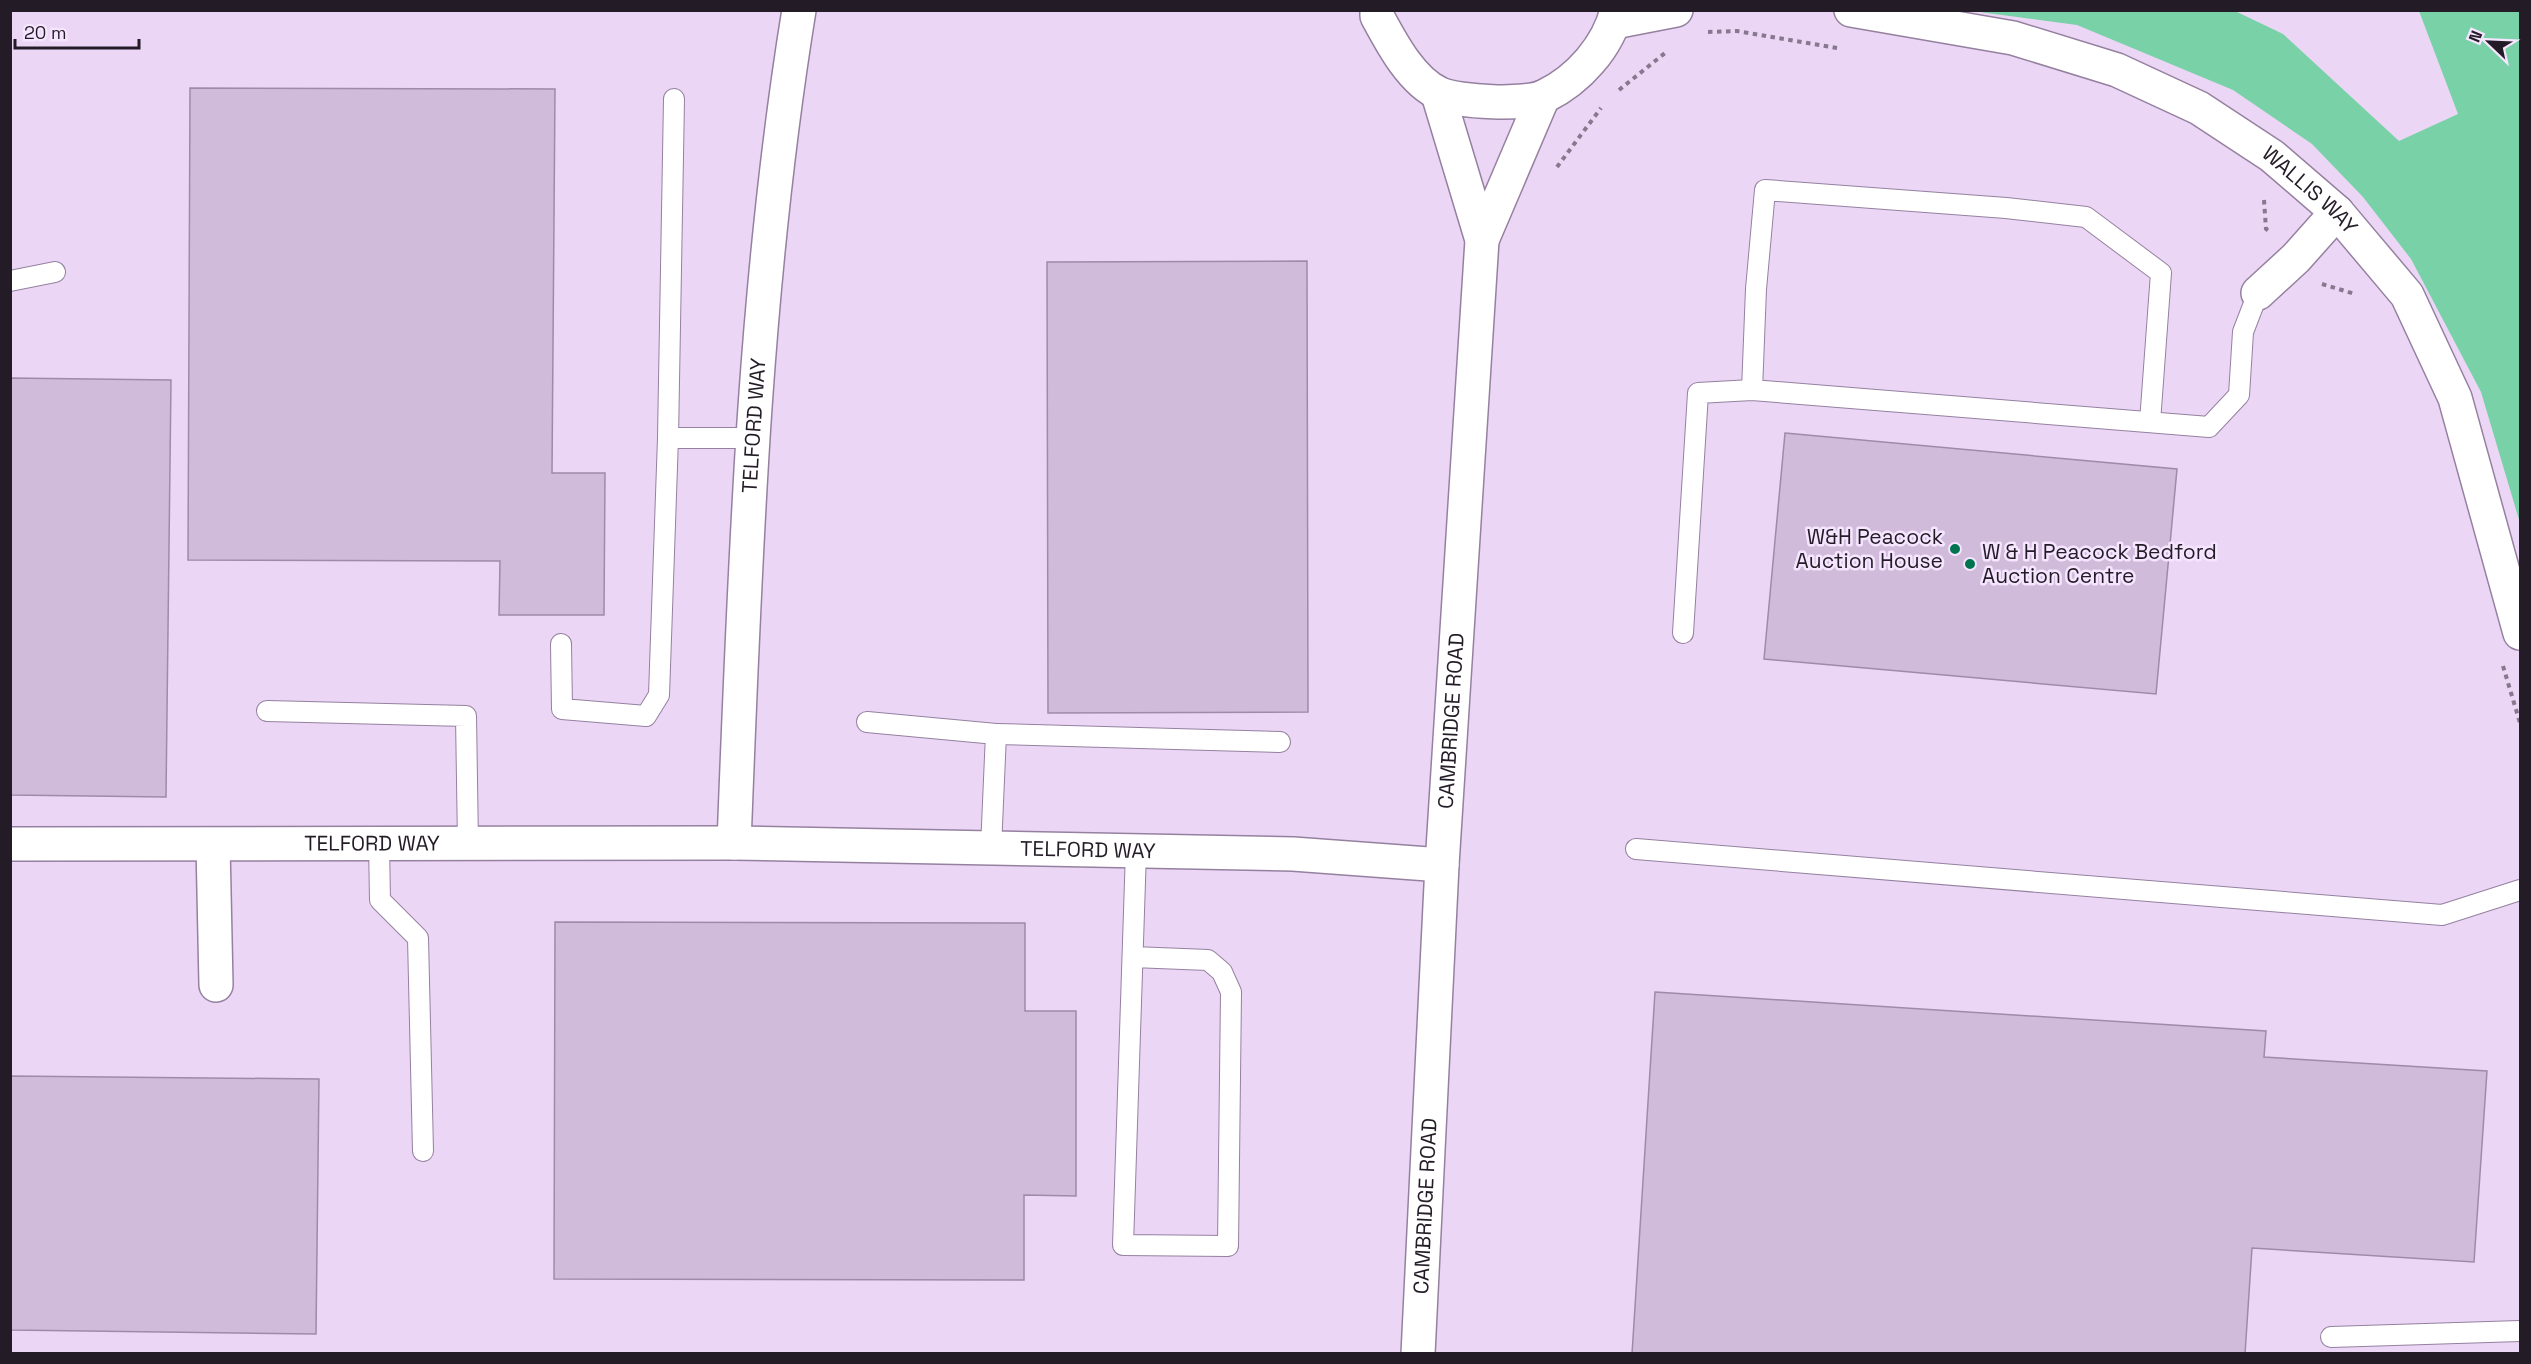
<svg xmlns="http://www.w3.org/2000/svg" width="2531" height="1364" viewBox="0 0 2531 1364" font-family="'Space Grotesk',sans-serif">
	<rect width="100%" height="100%" fill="#ebd6f6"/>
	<!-- green -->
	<path fill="#79d1a7" d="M 1972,11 L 2235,11 L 2283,34 L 2399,141 L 2458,114 L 2419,11 L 2520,11 L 2520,523 L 2481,392 L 2411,259 L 2363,197 L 2312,144 L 2233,90 L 2077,25 Z"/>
	<!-- building -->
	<g fill="#d0bbda" stroke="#9f8ba8" stroke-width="1.5">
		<path d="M 190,88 L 555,89 L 552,473 L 605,473 L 604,615 L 499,615 L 500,561 L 188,560 Z"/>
		<path d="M 1307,261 L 1308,712 L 1048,713 L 1047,262 Z"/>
		<path d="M 10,378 L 171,380 L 166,797 L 10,795 Z"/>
		<path d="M 1785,433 L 2177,469 L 2156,694 L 1764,659 Z"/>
		<path d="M 555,922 L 1025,923 L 1025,1011 L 1076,1011 L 1076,1196 L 1024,1195 L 1024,1280 L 554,1279 Z"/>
		<path d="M 1655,992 L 2266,1031 L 2264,1057 L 2487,1071 L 2474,1262 L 2252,1248 L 2245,1354 L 1632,1354 Z"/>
		<path d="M 10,1076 L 319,1079 L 316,1334 L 10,1330 Z"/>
	</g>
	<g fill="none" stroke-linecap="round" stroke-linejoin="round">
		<defs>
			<g id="service">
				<path d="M 10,281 L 55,272"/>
				<path d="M 1752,390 L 1756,289 L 1765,190 L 2006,208 L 2086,217 L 2161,273 L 2150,422"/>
				<path d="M 668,438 L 674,99"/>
				<path d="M 1683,633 L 1698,393 L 1752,390 L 2209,427 L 2239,395 L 2243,332 L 2258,293"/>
				<path d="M 561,644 L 562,709 L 646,716 L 659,695 L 668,438 L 753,438"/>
				<path d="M 267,711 L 466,716 L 468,844"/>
				<path d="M 867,722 L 996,734 L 991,848"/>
				<path d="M 996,734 L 1280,742"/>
				<path d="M 379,844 L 380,900 L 418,938 L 423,1151"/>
				<path d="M 1636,849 L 2442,915 L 2520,890"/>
				<path d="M 1133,957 L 1208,960 L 1222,972 L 1231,992 L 1228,1246 L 1123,1245 L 1136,851"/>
				<path d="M 2331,1337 L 2520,1331"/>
			</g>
			<g id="minor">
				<path d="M 2258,293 L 2296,258 L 2337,212"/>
				<path id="s1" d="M 734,843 C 745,565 754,286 799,10"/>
				<path id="s2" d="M 10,844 L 734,843 L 1293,854 L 1442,865"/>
				<path d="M 213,845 L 216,985"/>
			</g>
			<g id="tertiary">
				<path d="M 1377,10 L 1377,16 C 1391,42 1411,81 1440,94 C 1459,102 1526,106 1545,96 C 1578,80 1608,47 1617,10"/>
				<path id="s3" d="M 1851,10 L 2013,38 L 2117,70 L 2199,108 L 2272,156 L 2337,212 L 2407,295 L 2455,398 L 2520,633"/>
				<path d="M 1614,22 L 1676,10"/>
				<path d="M 1482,240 L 1543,97"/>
				<path id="s4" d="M 1418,1354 L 1442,865 L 1482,240 L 1438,94"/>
			</g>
		</defs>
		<!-- service casing -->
		<use href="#service" stroke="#95819f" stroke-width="22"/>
		<!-- minor casing -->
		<use href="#minor" stroke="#95819f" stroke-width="36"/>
		<!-- tertiary casing -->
		<use href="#tertiary" stroke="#95819f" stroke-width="36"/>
		<!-- path -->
		<g stroke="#87788e" stroke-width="4" stroke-dasharray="4.5 4.5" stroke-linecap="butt">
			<path d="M 1708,32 L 1737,31 L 1837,48"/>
			<path d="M 1619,90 L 1665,53"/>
			<path d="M 1557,167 L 1601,108"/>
			<path d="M 2264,200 L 2266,229 L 2270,232"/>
			<path d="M 2322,284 L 2355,294"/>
			<path d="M 2503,666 L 2520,723"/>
		</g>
		<!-- service -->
		<use href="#service" stroke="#fff" stroke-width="20"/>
		<!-- minor -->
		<use href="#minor" stroke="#fff" stroke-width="33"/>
		<!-- tertiary -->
		<use href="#tertiary" stroke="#fff" stroke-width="33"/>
	</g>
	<!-- markers -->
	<g fill="#00744f" stroke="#f6e5ff" stroke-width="2">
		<circle cx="1955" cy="549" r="6"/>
		<circle cx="1970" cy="564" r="6"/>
	</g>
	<g text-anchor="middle" stroke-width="5" stroke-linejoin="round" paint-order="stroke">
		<!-- street labels -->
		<g font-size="21" fill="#231b26" stroke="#f6e5ff">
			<text dy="7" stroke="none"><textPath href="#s3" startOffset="502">WALLIS WAY</textPath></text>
			<text dy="7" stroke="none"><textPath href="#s1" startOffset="418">TELFORD WAY</textPath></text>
			<text dy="7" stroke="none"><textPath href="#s4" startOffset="634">CAMBRIDGE ROAD</textPath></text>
			<text dy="7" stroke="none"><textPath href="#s2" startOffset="362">TELFORD WAY</textPath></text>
			<text dy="7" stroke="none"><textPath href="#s2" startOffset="1078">TELFORD WAY</textPath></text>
			<text dy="7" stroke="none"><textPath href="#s4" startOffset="148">CAMBRIDGE ROAD</textPath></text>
		</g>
		<!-- poi labels -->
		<g font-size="21" fill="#231b26" stroke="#f6e5ff" text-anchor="end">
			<text x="1943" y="544">W&amp;H Peacock<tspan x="1943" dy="24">Auction House</tspan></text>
			<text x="1982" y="559" text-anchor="start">W &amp; H Peacock Bedford<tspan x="1982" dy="24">Auction Centre</tspan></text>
		</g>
	</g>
	<!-- border -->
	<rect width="2531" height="1364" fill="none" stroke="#231b26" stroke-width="24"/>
	<!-- north arrow -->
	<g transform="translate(2489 42) rotate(293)" stroke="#f6e5ff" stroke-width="4.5" paint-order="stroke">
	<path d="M0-4.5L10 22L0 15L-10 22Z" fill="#231b26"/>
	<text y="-9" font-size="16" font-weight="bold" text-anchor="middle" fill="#231b26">N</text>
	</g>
	<!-- scale -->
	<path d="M15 39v9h124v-9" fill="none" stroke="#231b26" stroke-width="3"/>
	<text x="24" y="39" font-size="18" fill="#231b26" stroke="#f6e5ff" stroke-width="4.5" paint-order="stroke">20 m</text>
</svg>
